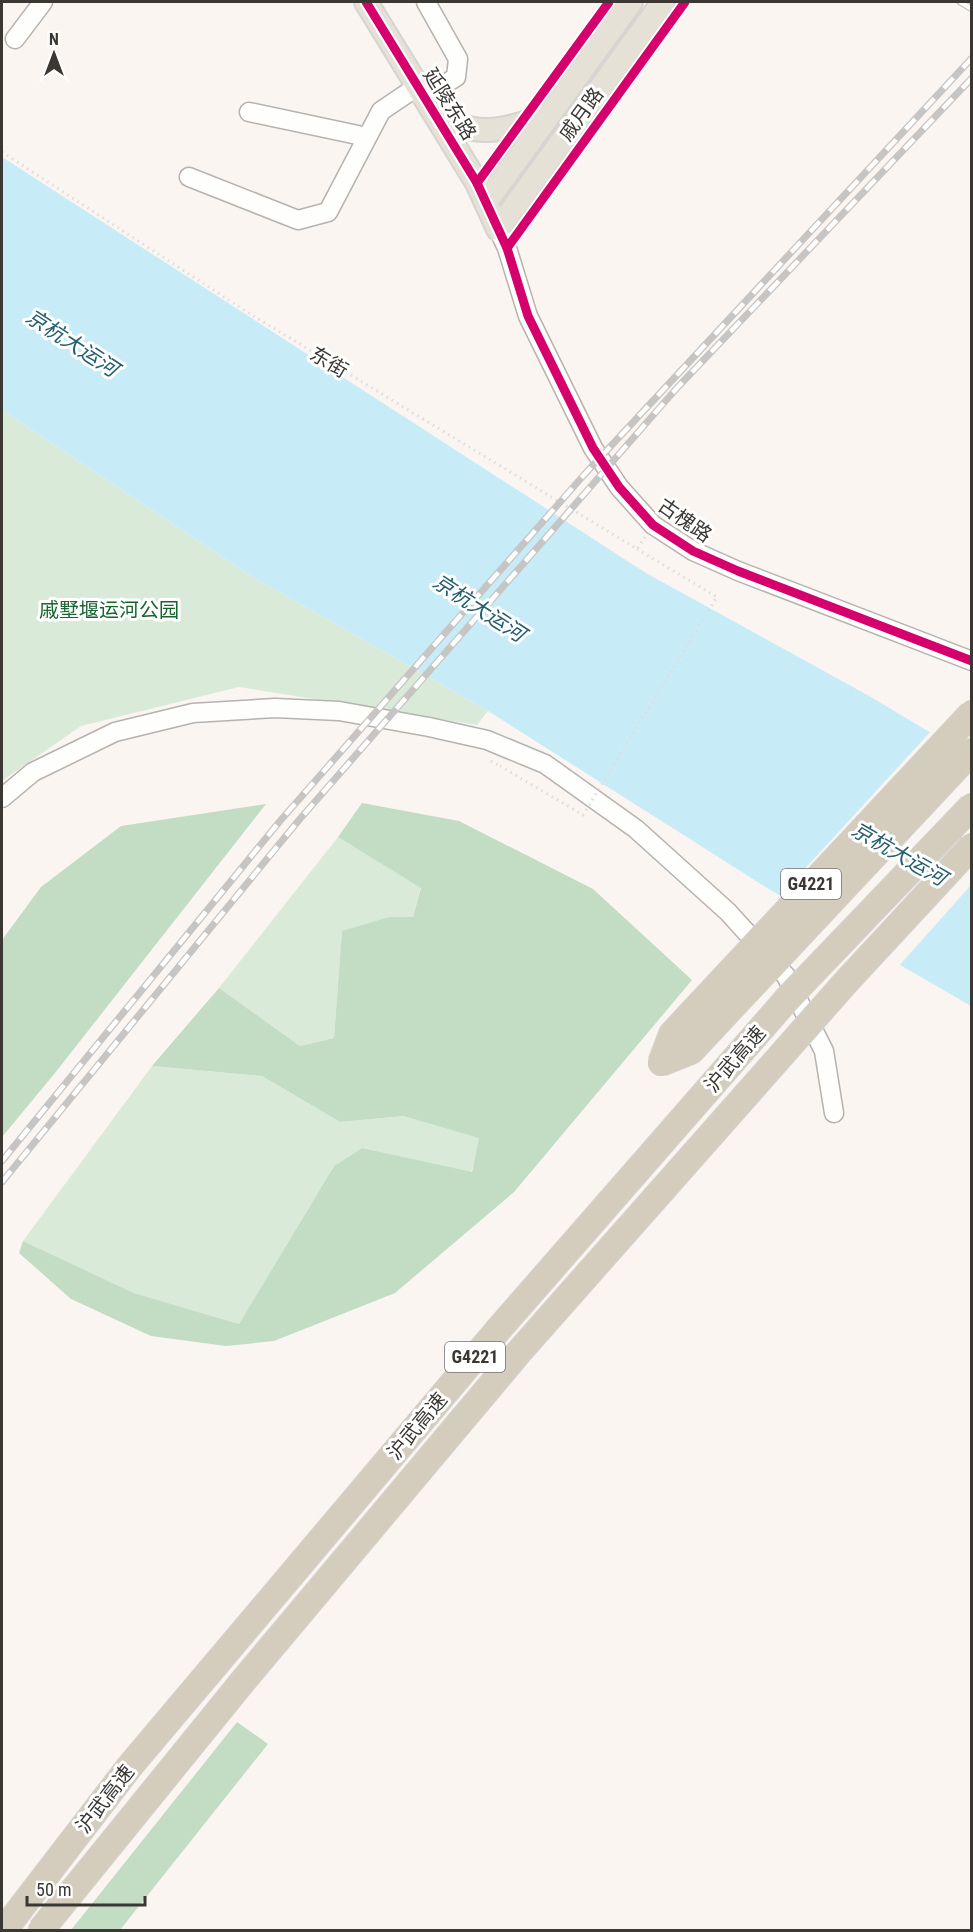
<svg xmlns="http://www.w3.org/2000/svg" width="973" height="1932" viewBox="0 0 973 1932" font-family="'Roboto Condensed','Noto Sans SC',sans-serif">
	<rect width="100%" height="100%" fill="#faf5f0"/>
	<!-- green -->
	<g fill="#d9ebd8">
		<path d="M 2,410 L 248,574 L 488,711 L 477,725 L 239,687 L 81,726 L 2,781 Z"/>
		<path d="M 338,837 L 421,887 L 413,917 L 389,917 L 342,932 L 334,1038 L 300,1046 L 219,988 Z"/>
		<path d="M 152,1066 L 262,1076 L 340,1122 L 403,1116 L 480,1138 L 471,1173 L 362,1148 L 334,1166 L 239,1324 L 134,1293 L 23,1241 Z"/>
	</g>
	<!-- forest -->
	<g fill="#c3dcc4">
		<path d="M 362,803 L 459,821 L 593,889 L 692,980 L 514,1192 L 395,1293 L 274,1341 L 226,1346 L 151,1336 L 71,1299 L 19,1253 L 23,1241 L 134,1293 L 239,1324 L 334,1166 L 362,1148 L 472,1172 L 479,1138 L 403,1116 L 340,1122 L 262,1076 L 152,1066 L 219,988 L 300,1046 L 334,1038 L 342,931 L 389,917 L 413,917 L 421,888 L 338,837 Z"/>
		<path d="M 266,804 L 55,1073 L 2,1137 L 2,940 L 41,887 L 121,826 Z"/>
		<path d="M 237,1722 L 268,1744 L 120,1930 L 71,1930 Z"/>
	</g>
	<!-- water -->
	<path fill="#c7ecf8" d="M 2,157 L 646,573 L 871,697 L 971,757 L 971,1006 L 767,888 L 488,711 L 248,574 L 2,410 Z"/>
	<!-- pier -->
	<path fill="#faf5f0" d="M 932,730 L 972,753 L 971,885 L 898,967 L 778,898 Z"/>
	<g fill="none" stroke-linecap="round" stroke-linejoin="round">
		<defs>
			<g id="minor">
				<path d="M 15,39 L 43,2"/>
				<path d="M 425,97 L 456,77 L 458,59 L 426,2"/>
				<path d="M 249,112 L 367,137"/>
				<path d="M 189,177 L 298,220 L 328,212 L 381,111 L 418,86"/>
				<path d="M 498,229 L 507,248 L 528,316 L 593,448 L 619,487 L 653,525 L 693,551 L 738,571 L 972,661"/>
				<path d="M 2,798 L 33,772 L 115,732 L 193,713 L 275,708 L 339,711 L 429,727 L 487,740 L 545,764 L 636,829 L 728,912 L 786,976 L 824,1051 L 834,1113"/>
			</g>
			<g id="major">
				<path d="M 366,2 L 477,183 L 498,229 L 663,2"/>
				<path d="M 435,110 C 442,115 450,122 458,125 C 490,137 519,125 549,115"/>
				<path d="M 486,202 L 631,2"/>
			</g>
		</defs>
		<!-- minor casing -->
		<use href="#minor" stroke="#b6b2af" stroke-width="21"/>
		<!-- major casing -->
		<use href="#major" stroke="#d6d3d1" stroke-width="26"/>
		<!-- path -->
		<g stroke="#dedddc" stroke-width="3" stroke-dasharray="1.5 4.5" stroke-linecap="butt">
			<path d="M 2,152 L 247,312 L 637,549 L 645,537"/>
			<path d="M 491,761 L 500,766"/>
		</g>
		<!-- minor -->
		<use href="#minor" stroke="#fefefd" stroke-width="18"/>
		<!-- major -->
		<use href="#major" stroke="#e5e1d7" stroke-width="22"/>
		<defs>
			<g id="rail">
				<path d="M 960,2 L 972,9"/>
				<path d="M 2,1161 L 280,821 L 583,476 L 972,58"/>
				<path d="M 2,1182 L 299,820 L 676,389 L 972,78"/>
			</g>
		</defs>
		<!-- rail casing -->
		<use href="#rail" stroke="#c7c5c4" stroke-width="7"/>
		<!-- rail -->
		<use href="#rail" stroke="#fff" stroke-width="4.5" stroke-dasharray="14" stroke-linecap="butt"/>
		<defs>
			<g id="highway-bridge">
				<path d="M 661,1063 L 672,1034 L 972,713"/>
				<path d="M 661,1063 L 691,1051 L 972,751"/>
				<path d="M 4,1930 L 130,1766 L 498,1330 L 788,998 L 972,806"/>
				<path d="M 41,1930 L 243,1681 L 519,1352 L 846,982 L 972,846"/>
			</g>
		</defs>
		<!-- highway-bridge casing -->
		<use href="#highway-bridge" stroke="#d6d3d1" stroke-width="28" stroke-linecap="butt"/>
		<!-- path-bridge -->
		<path stroke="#dedddc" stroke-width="3" stroke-dasharray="1.5 4.5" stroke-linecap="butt" d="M 500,766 L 583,815 L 717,597 L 637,549"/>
		<!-- highway-bridge -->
		<use href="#highway-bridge" stroke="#d4cdbd" stroke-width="26"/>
		<defs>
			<g id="cycleway">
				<path d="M 366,2 L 477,183 L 507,248 L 528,316 L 593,448 L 619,487 L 653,525 L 693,551 L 738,571 L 972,661"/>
				<path d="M 477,183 L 609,2"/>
				<path d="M 507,248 L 685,2"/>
			</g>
		</defs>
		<!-- cycleway casing -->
		<use href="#cycleway" stroke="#fff" stroke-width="13"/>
		<!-- cycleway -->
		<use href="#cycleway" stroke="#d6006c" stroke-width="9"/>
	</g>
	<g text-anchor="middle" stroke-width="6" stroke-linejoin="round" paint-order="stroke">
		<!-- shield labels -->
		<g fill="#fff" stroke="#767471" stroke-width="1.5">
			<rect x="781" y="869" width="60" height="30" rx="4.5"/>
			<rect x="445" y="1342" width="60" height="30" rx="4.5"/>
		</g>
		<g font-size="18" font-weight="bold" fill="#3b3834">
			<text x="811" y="890">G4221</text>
			<text x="475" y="1363">G4221</text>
		</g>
		<!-- street labels -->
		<g font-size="20" fill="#3b3834" stroke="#fff">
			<text transform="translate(450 104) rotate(58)" y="7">延陵东路</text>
			<text transform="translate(581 114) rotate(-54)" y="7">戚月路</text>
			<text transform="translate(329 362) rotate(31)" y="7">东街</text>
			<text transform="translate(685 520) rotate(35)" y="7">古槐路</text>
			<text transform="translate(735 1059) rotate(-49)" y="7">沪武高速</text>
			<text transform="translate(417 1426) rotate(-50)" y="7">沪武高速</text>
			<text transform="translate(105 1799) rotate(-52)" y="7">沪武高速</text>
		</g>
		<!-- park labels -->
		<g font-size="20" fill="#196331" stroke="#fff">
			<text x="109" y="617">戚墅堰运河公园</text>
		</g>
		<!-- water labels -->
		<g font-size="21" font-style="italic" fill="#255e6f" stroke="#fff">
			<text transform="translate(72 343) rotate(33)" y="7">京杭大运河</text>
			<text transform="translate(479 608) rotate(33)" y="7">京杭大运河</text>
			<text transform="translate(899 854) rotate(30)" y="7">京杭大运河</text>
		</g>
	</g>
	<!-- border -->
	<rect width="973" height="1932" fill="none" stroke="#3b3834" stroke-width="6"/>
	<!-- north arrow -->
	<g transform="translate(54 54)" stroke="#ffffff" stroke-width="4.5" paint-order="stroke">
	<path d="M0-4.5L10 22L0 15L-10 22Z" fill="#3b3834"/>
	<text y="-9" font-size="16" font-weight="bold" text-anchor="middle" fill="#3b3834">N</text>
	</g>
	<!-- scale -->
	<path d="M27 1896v9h118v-9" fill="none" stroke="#3b3834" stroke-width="3"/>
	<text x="36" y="1896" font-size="18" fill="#3b3834" stroke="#ffffff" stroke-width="4.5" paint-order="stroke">50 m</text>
</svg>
